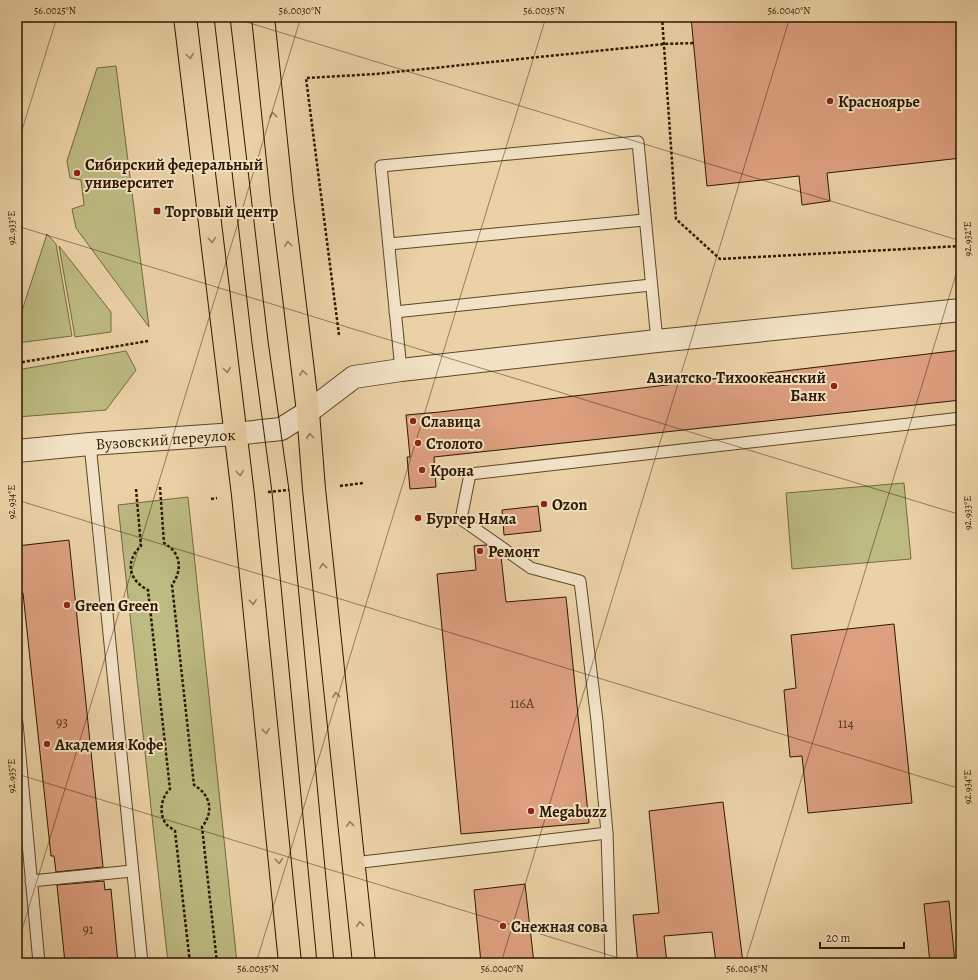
<svg xmlns="http://www.w3.org/2000/svg" width="978" height="980" viewBox="0 0 978 980" font-family="Alegreya,serif">
	<rect width="100%" height="100%" fill="#ebd2a6"/>
	<filter id="stains"><feTurbulence type="fractalNoise" baseFrequency=".005" numOctaves="4"/><feColorMatrix values="0 0 0 0 .2 0 0 0 0 .09 0 0 0 0 .02 0 0 0 .5 -.17"/></filter>
	<radialGradient id="worn" r=".72"><stop offset=".6" stop-color="#630" stop-opacity="0"/><stop offset="1" stop-color="#630" stop-opacity=".3"/></radialGradient>
	<!-- green -->
	<g fill="#bdba82" stroke="#746941">
		<path d="M 116,66 L 149,327 L 76,228 L 72,209 L 84,205 L 81,180 L 70,178 L 67,161 L 97,68 Z"/>
		<path d="M 47,234 L 56,244 L 72,336 L 17,343 L 17,326 Z"/>
		<path d="M 59,246 L 111,312 L 111,332 L 75,337 Z"/>
		<path d="M 126,351 L 136,370 L 106,410 L 17,417 L 17,370 Z"/>
		<path d="M 904,483 L 911,559 L 792,569 L 786,493 Z"/>
		<path d="M 188,497 L 237,963 L 168,963 L 118,505 Z"/>
	</g>
	<!-- building -->
	<g fill="#dd9f7e" stroke="#2c1800">
		<path d="M 691,17 L 961,17 L 961,158 L 827,173 L 830,201 L 802,205 L 799,176 L 707,186 Z"/>
		<path d="M 961,350 L 961,400 L 434,457 L 436,487 L 410,489 L 407,457 L 410,457 L 406,415 L 440,412 Z"/>
		<path d="M 538,506 L 541,531 L 504,535 L 502,510 Z"/>
		<path d="M 69,540 L 103,867 L 56,872 L 54,856 L 51,856 L 23,593 L 17,593 L 17,546 Z"/>
		<path d="M 486,545 L 501,556 L 506,602 L 566,597 L 589,823 L 461,834 L 437,574 L 476,570 L 474,546 Z"/>
		<path d="M 894,624 L 912,803 L 808,813 L 802,756 L 790,757 L 784,690 L 796,688 L 791,635 Z"/>
		<path d="M 723,802 L 743,963 L 716,963 L 712,932 L 664,936 L 667,963 L 638,963 L 633,915 L 659,913 L 649,811 Z"/>
		<path d="M 104,881 L 105,890 L 111,889 L 118,963 L 65,963 L 57,885 Z"/>
		<path d="M 525,884 L 534,963 L 481,963 L 474,890 Z"/>
		<path d="M 949,901 L 955,963 L 930,963 L 924,904 Z"/>
	</g>
	<g fill="none" stroke-linecap="round" stroke-linejoin="round">
		<defs>
			<g id="lane">
				<path d="M 389,244 L 644,220"/>
				<path d="M 395,312 L 651,285"/>
				<path d="M 401,370 L 381,166 L 638,142 L 657,341"/>
				<path d="M 90,444 L 142,963"/>
				<path d="M 17,723 L 39,963"/>
				<path d="M 354,863 L 607,833"/>
				<path d="M 31,881 L 132,871"/>
				<path d="M 611,963 L 607,833 L 597,721 L 580,581 L 531,568 L 461,519 L 470,474 L 961,418"/>
			</g>
			<g id="street">
				<path id="s1" d="M 17,451 L 90,444 L 235,434 L 281,429 L 308,412 L 354,377 L 401,370 L 657,341 L 961,310"/>
			</g>
			<g id="highway">
				<path d="M 185,17 L 243,495 L 290,963"/>
				<path d="M 263,17 L 282,199 L 308,412 L 314,489 L 364,963"/>
			</g>
		</defs>
		<!-- lane casing -->
		<use href="#lane" stroke="#5c462a" stroke-width="13"/>
		<!-- street casing -->
		<use href="#street" stroke="#5c462a" stroke-width="24"/>
		<!-- highway casing -->
		<use href="#highway" stroke="#2c1800" stroke-width="24"/>
		<!-- path -->
		<g stroke="#2c1800" stroke-width="2.5" stroke-dasharray="3 2" stroke-linecap="butt">
			<path d="M 662,17 L 676,219 L 720,259 L 961,246"/>
			<path d="M 339,335 L 306,78 L 376,74 L 664,44 L 694,43"/>
			<path d="M 17,363 L 148,341"/>
			<path d="M 340,486 L 363,483"/>
			<path d="M 160,487 L 164,543 C 181,553 183,569 172,585 L 194,785 C 211,795 214,812 202,827 L 217,963"/>
			<path d="M 136,489 L 141,546 C 125,561 128,580 148,590 L 170,789 C 161,797 158,815 167,825 C 169,827 173,829 175,831 L 190,963"/>
			<path d="M 268,492 L 289,490"/>
			<path d="M 211,499 L 217,498"/>
		</g>
		<!-- lane -->
		<use href="#lane" stroke="#f2e2c5" stroke-width="11"/>
		<!-- street -->
		<use href="#street" stroke="#f2e2c5" stroke-width="22"/>
		<!-- highway -->
		<use href="#highway" stroke="#ebd2a6" stroke-width="22"/>
		<!-- tram -->
		<g stroke="#2c1800" stroke-width="1">
			<path d="M 214,17 L 252,343 L 272,492 L 317,963"/>
			<path d="M 230,17 L 268,341 L 289,490 L 334,963"/>
		</g>
	</g>
	<!-- one-way arrows -->
	<defs><path id="oneway-chevron" d="M-2-3.5L2.5 0L-2 3.5" fill="none" stroke-width="1.6" stroke-linecap="round" stroke-linejoin="round"/></defs>
	<g stroke="#957e5b">
		<use href="#oneway-chevron" transform="translate(190 56) rotate(83)"/>
		<use href="#oneway-chevron" transform="translate(273 115) rotate(-96)"/>
		<use href="#oneway-chevron" transform="translate(212 240) rotate(83)"/>
		<use href="#oneway-chevron" transform="translate(288 244) rotate(-97)"/>
		<use href="#oneway-chevron" transform="translate(227 370) rotate(83)"/>
		<use href="#oneway-chevron" transform="translate(303 373) rotate(-97)"/>
		<use href="#oneway-chevron" transform="translate(310 436) rotate(-95)"/>
		<use href="#oneway-chevron" transform="translate(240 473) rotate(83)"/>
		<use href="#oneway-chevron" transform="translate(323 566) rotate(-96)"/>
		<use href="#oneway-chevron" transform="translate(253 602) rotate(84)"/>
		<use href="#oneway-chevron" transform="translate(336 695) rotate(-96)"/>
		<use href="#oneway-chevron" transform="translate(266 731) rotate(84)"/>
		<use href="#oneway-chevron" transform="translate(350 824) rotate(-96)"/>
		<use href="#oneway-chevron" transform="translate(279 861) rotate(84)"/>
		<use href="#oneway-chevron" transform="translate(360 924) rotate(-96)"/>
	</g>
	<!-- ticks -->
	<path fill="none" stroke="#2c1800" stroke-width="1" stroke-opacity="0.45" d="M 230,17 L 961,241M 17,146 L 57,17M 17,226 L 961,515M 17,500 L 961,789M 17,774 L 635,963M 17,946 L 301,17M 256,963 L 546,17M 501,963 L 790,17M 745,963 L 961,258"/>
	<!-- markers -->
	<g fill="#8f2418" stroke="#f2e2c5" stroke-width="1.5">
		<circle cx="830" cy="101" r="4"/>
		<circle cx="77" cy="173" r="4"/>
		<rect x="153" y="207" width="8" height="8" rx="2"/>
		<circle cx="834" cy="386" r="4"/>
		<circle cx="413" cy="421" r="4"/>
		<circle cx="418" cy="443" r="4"/>
		<circle cx="422" cy="470" r="4"/>
		<circle cx="544" cy="504" r="4"/>
		<circle cx="418" cy="518" r="4"/>
		<circle cx="480" cy="551" r="4"/>
		<circle cx="67" cy="605" r="4"/>
		<circle cx="47" cy="744" r="4"/>
		<circle cx="531" cy="811" r="4"/>
		<circle cx="503" cy="926" r="4"/>
	</g>
	<g text-anchor="middle" stroke-width="4" stroke-linejoin="round" paint-order="stroke">
		<!-- number labels -->
		<g font-size="14" fill="#583a20">
			<text x="522" y="708">116А</text>
			<text x="62" y="727">93</text>
			<text x="846" y="728">114</text>
			<text x="88" y="934">91</text>
		</g>
		<!-- poi labels -->
		<g font-size="16" font-weight="bold" fill="#2c1800" stroke="#f2e2c5" text-anchor="start">
			<text x="838" y="107">Красноярье</text>
			<text x="85" y="170">Сибирский федеральный<tspan x="85" dy="18">университет</tspan></text>
			<text x="165" y="217">Торговый центр</text>
			<text x="826" y="383" text-anchor="end">Азиатско-Тихоокеанский<tspan x="826" dy="18">Банк</tspan></text>
			<text x="421" y="427">Славица</text>
			<text x="426" y="449">Столото</text>
			<text x="430" y="476">Крона</text>
			<text x="552" y="510">Ozon</text>
			<text x="426" y="524">Бургер Няма</text>
			<text x="488" y="557">Ремонт</text>
			<text x="75" y="611">Green Green</text>
			<text x="55" y="750">Академия Кофе</text>
			<text x="539" y="817">Megabuzz</text>
			<text x="511" y="932">Снежная сова</text>
		</g>
		<!-- street labels -->
		<g font-size="16" fill="#2c1800" stroke="#f2e2c5">
			<text dy="6" stroke="none"><textPath href="#s1" startOffset="149">Вузовский переулок</textPath></text>
		</g>
	</g>
	<!-- margin -->
	<rect width="978" height="980" fill="none" stroke="#ebd2a6" stroke-width="44"/>
	<!-- scale -->
	<path d="M820 942v6h84v-6" fill="none" stroke="#2c1800" stroke-width="2"/>
	<text x="826" y="942" font-size="12" fill="#2c1800" stroke="#f2e2c5" stroke-width="3" paint-order="stroke">20 m</text>
	<rect x="22" y="22" width="934" height="936" fill="none" stroke="#2c1800" stroke-width="1.5"/>
	<g font-size="10" text-anchor="middle" fill="#2c1800">
		<text x="55" y="14">56.0025°N</text>
		<text x="300" y="14">56.0030°N</text>
		<text x="544" y="14">56.0035°N</text>
		<text x="789" y="14">56.0040°N</text>
		<text transform="translate(11 228) rotate(-90)" y="4">92.933°E</text>
		<text transform="translate(967 239) rotate(-90)" y="4">92.932°E</text>
		<text transform="translate(11 502) rotate(-90)" y="4">92.934°E</text>
		<text transform="translate(967 513) rotate(-90)" y="4">92.933°E</text>
		<text transform="translate(11 776) rotate(-90)" y="4">92.935°E</text>
		<text transform="translate(967 787) rotate(-90)" y="4">92.934°E</text>
		<text x="258" y="972">56.0035°N</text>
		<text x="502" y="972">56.0040°N</text>
		<text x="747" y="972">56.0045°N</text>
	</g>
	<rect width="100%" height="100%" filter="url(#stains)"/>
	<rect width="100%" height="100%" fill="url(#worn)"/>
</svg>
